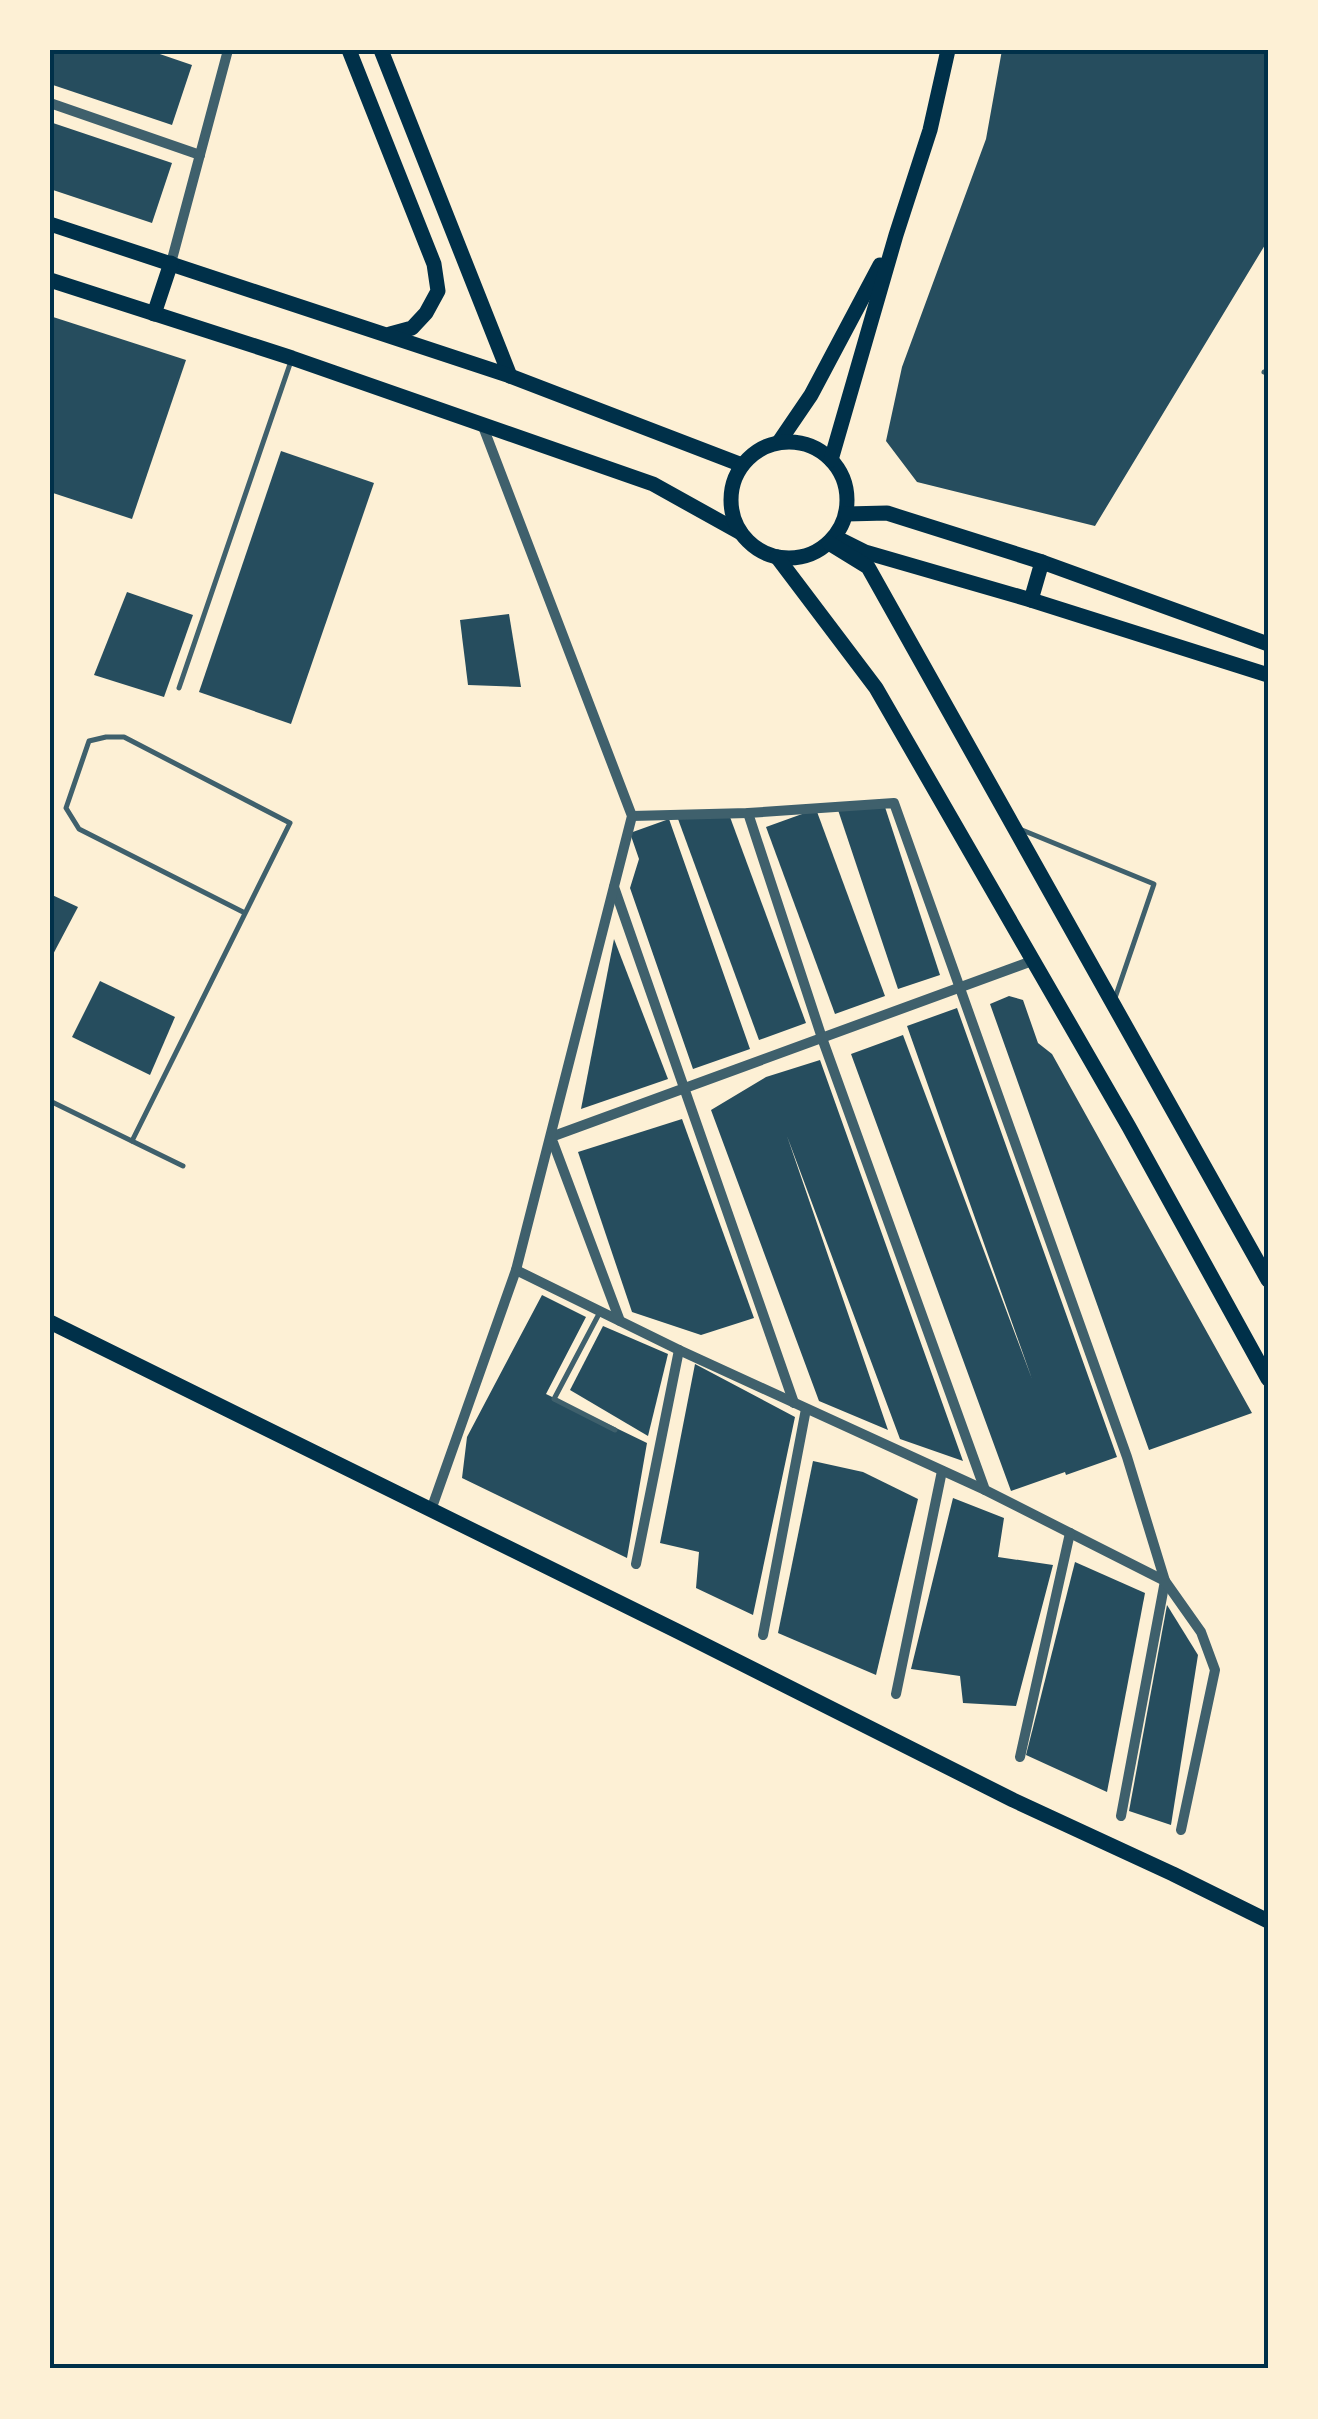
<svg xmlns="http://www.w3.org/2000/svg" width="1318" height="2419" viewBox="0 0 1318 2419" font-family="Poppins,sans-serif">
	<rect width="100%" height="100%" fill="#fdf0d5"/>
	<!-- building -->
	<g fill="#264d5e">
		<path d="M 50,50 L 148,50 L 192,65 L 172,125 L 50,84 Z"/>
		<path d="M 1002,50 L 1268,50 L 1268,240 L 1095,526 L 917,482 L 886,441 L 902,367 L 986,139 Z"/>
		<path d="M 50,122 L 172,163 L 152,223 L 50,189 Z"/>
		<path d="M 50,316 L 186,360 L 132,519 L 50,492 Z"/>
		<path d="M 281,451 L 374,483 L 291,724 L 199,692 Z"/>
		<path d="M 127,592 L 193,615 L 164,697 L 94,675 Z"/>
		<path d="M 509,614 L 521,687 L 468,685 L 460,620 Z"/>
		<path d="M 884,804 L 940,975 L 898,989 L 837,807 Z"/>
		<path d="M 816,809 L 885,996 L 835,1014 L 766,827 Z"/>
		<path d="M 730,817 L 806,1023 L 759,1040 L 678,819 Z"/>
		<path d="M 669,819 L 750,1049 L 693,1069 L 630,888 L 639,859 L 630,833 Z"/>
		<path d="M 50,894 L 78,907 L 50,960 Z"/>
		<path d="M 614,939 L 668,1079 L 581,1109 Z"/>
		<path d="M 100,981 L 175,1017 L 150,1075 L 72,1037 Z"/>
		<path d="M 1009,996 L 1023,1000 L 1038,1043 L 1052,1054 L 1252,1413 L 1149,1450 L 990,1004 Z"/>
		<path d="M 957,1008 L 1117,1457 L 1066,1475 L 1065,1472 L 1011,1491 L 851,1054 L 903,1035 L 1032,1379 L 907,1026 Z"/>
		<path d="M 820,1060 L 963,1461 L 900,1439 L 787,1136 L 888,1430 L 819,1401 L 711,1110 L 766,1077 Z"/>
		<path d="M 682,1119 L 754,1318 L 701,1335 L 632,1312 L 578,1152 Z"/>
		<path d="M 542,1295 L 586,1317 L 546,1394 L 647,1443 L 627,1558 L 462,1478 L 467,1437 Z"/>
		<path d="M 603,1326 L 668,1354 L 648,1436 L 570,1390 Z"/>
		<path d="M 695,1364 L 795,1417 L 753,1615 L 696,1588 L 699,1552 L 660,1543 Z"/>
		<path d="M 813,1461 L 863,1472 L 918,1499 L 876,1675 L 778,1633 Z"/>
		<path d="M 953,1498 L 1004,1518 L 998,1557 L 1053,1565 L 1016,1706 L 963,1703 L 960,1676 L 911,1669 Z"/>
		<path d="M 1075,1562 L 1145,1593 L 1107,1792 L 1026,1755 Z"/>
		<path d="M 1167,1605 L 1198,1655 L 1171,1825 L 1129,1811 Z"/>
	</g>
	<g fill="none" stroke-linecap="round" stroke-linejoin="round">
		<!-- service -->
		<g stroke="#3f606c" stroke-width="5">
			<path d="M 1264,372 L 1268,373"/>
			<path d="M 179,688 L 291,361"/>
			<path d="M 1022,830 L 1154,884 L 1115,998"/>
			<path d="M 50,1101 L 183,1166"/>
			<path d="M 132,1141 L 290,823 L 124,737 L 106,737 L 89,741 L 66,808 L 79,829 L 245,913"/>
			<path d="M 600,1312 L 554,1399 L 615,1430"/>
		</g>
		<!-- minor -->
		<g stroke="#3f606c" stroke-width="10">
			<path d="M 50,103 L 200,155"/>
			<path d="M 171,263 L 228,50"/>
			<path d="M 748,813 L 822,1038 L 985,1490"/>
			<path d="M 632,816 L 748,813 L 894,803 L 1127,1457 L 1165,1581 L 1121,1816"/>
			<path d="M 614,887 L 794,1403"/>
			<path d="M 516,1270 L 679,1350 L 985,1490 L 1165,1581 L 1201,1632 L 1215,1670 L 1181,1830"/>
			<path d="M 620,1321 L 551,1137 L 1032,961"/>
			<path d="M 431,1510 L 516,1270 L 632,816 L 482,424"/>
			<path d="M 636,1564 L 679,1350"/>
			<path d="M 763,1635 L 806,1409"/>
			<path d="M 896,1694 L 942,1471"/>
			<path d="M 1020,1757 L 1070,1533"/>
		</g>
		<!-- secondary -->
		<g stroke="#003049" stroke-width="15">
			<path d="M 349,50 L 434,264 L 438,291 L 426,313 L 412,328 L 390,334"/>
			<path d="M 381,50 L 510,376"/>
			<path d="M 50,224 L 510,376 L 742,465"/>
			<path d="M 50,280 L 292,358 L 653,484 L 741,533"/>
			<path d="M 154,314 L 171,263"/>
			<path d="M 779,442 L 811,395 L 880,265"/>
			<circle cx="789" cy="500" r="58"/>
			<path d="M 831,460 L 896,235 L 930,130 L 948,50"/>
			<path d="M 846,514 L 887,513 L 1042,562 L 1268,644"/>
			<path d="M 843,541 L 865,552 L 1031,600 L 1268,675"/>
			<path d="M 829,543 L 868,567 L 1268,1280"/>
			<path d="M 777,557 L 876,688 L 1129,1127 L 1268,1379"/>
			<path d="M 1031,600 L 1042,562"/>
			<path d="M 50,1322 L 677,1631 L 1013,1800 L 1173,1874 L 1268,1921"/>
		</g>
	</g>
	<!-- border -->
	<rect width="1318" height="2419" fill="none" stroke="#fdf0d5" stroke-width="105"/>
	<rect x="52" y="52" width="1214" height="2314" fill="none" stroke="#003049" stroke-width="4"/>
</svg>
